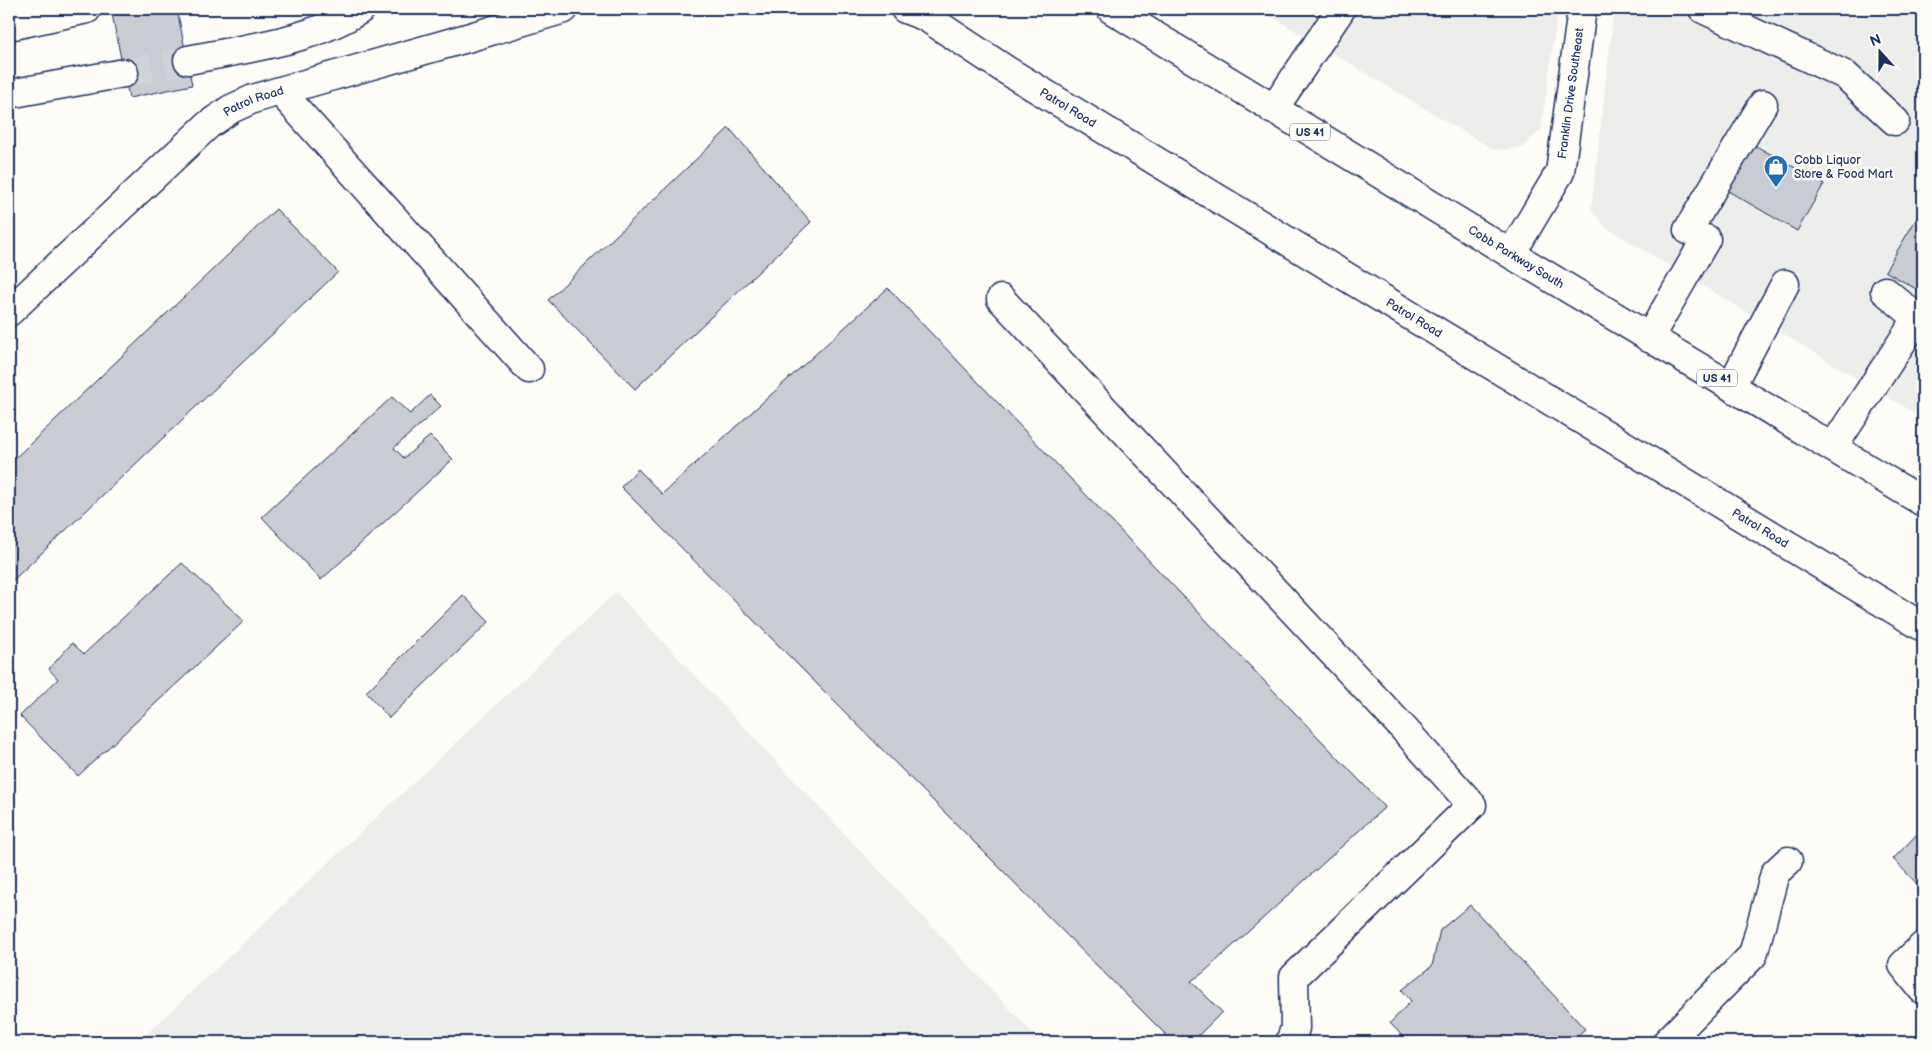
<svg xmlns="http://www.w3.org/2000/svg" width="1932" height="1051" viewBox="0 0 1932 1051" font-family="'Balsamiq Sans',sans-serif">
	<rect width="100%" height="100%" fill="#fdfcf7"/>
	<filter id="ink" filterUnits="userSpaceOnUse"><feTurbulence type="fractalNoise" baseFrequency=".02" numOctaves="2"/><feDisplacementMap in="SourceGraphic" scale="10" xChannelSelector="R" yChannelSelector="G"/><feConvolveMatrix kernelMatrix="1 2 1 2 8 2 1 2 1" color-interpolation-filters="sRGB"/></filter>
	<g filter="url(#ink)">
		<!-- built -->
		<g fill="#edeeec">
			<path d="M 1259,9 L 1558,9 L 1541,130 L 1522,148 L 1494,150 Z"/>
			<path d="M 1614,9 L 1923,9 L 1923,418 L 1607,228 L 1591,210 Z"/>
			<path d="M 616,592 L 1041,1042 L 138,1042 Z"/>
		</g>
		<!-- building -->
		<g fill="#c9ccd3" stroke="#1b2f5e">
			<path d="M 111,9 L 177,9 L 192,85 L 129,98 Z"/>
			<path d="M 729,128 L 811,222 L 635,389 L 548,300 Z"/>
			<path d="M 1754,145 L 1824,184 L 1797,231 L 1728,191 Z"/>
			<path d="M 1923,208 L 1923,293 L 1885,271 Z"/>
			<path d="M 276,209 L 338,272 L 9,584 L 9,464 Z"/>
			<path d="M 888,288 L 1385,807 L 1203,973 L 1191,981 L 1222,1012 L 1192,1042 L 1173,1042 L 621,487 L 638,469 L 662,494 Z"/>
			<path d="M 430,395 L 441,406 L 394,448 L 404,458 L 430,436 L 453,459 L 321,580 L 262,517 L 392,397 L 410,414 Z"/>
			<path d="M 182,563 L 244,621 L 78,776 L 20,716 L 58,679 L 49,669 L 72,643 L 84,654 Z"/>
			<path d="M 463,595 L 489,622 L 389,718 L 366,692 Z"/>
			<path d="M 1923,828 L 1923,890 L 1893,859 Z"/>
			<path d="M 1470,905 L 1585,1029 L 1570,1042 L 1408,1042 L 1390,1023 L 1411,1001 L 1402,990 L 1432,966 L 1440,930 Z"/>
		</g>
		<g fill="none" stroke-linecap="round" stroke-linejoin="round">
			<!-- minor-tunnel -->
			<path stroke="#d0d3d8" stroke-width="28" stroke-dasharray="28 14" stroke-linecap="butt" d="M 124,73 L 188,60"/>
			<defs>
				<g id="minor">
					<path id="s1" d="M 905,9 L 926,17 L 1006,70 L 1923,627"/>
					<path d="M 1703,9 L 1845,75 L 1895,121"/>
					<path d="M 9,26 L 87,9"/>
					<path d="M 188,60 C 246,48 310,42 361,9"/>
					<path d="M 280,91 L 529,369"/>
					<path d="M 9,94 L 124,73"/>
					<path d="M 1273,110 L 1341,9"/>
					<path d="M 1688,230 L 1763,104"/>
					<path id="s2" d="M 1511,254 L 1560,172 L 1582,9"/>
					<path d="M 1885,291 L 1923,323"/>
					<path d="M 1001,299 L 1404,729 L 1472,805 L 1294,977 L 1295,1028 L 1290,1042"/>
					<path id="s3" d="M 9,312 L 208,125 L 231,109 L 253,99 L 280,91 L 467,38 L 564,9"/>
					<path d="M 1649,338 L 1706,239"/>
					<path d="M 1731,386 L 1785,284"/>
					<path d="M 1833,447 L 1917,319"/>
					<path d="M 1923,946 L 1903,965 L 1923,990"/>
					<path d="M 1667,1042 L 1753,955 L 1775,873 L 1788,861"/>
				</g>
				<g id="major">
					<path id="s4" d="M 1111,9 L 1511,254 L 1923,502"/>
				</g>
			</defs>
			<!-- minor casing -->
			<use href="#minor" stroke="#1b2f5e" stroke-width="31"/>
			<!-- major casing -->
			<use href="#major" stroke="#1b2f5e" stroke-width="31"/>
			<!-- minor -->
			<use href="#minor" stroke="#fdfcf7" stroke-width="28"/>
			<!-- major -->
			<use href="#major" stroke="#fdfcf7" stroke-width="28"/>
		</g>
	</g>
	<!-- icons -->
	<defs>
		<symbol id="shop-pin" viewBox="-11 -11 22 30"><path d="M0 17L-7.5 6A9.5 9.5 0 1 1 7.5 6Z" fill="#1f6fb2" stroke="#fdfcf7"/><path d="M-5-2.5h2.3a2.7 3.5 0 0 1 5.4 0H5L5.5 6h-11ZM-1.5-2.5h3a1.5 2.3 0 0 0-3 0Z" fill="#fff"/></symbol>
	</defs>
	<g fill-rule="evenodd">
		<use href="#shop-pin" x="1762" y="153" width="28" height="38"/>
	</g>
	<g text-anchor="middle" stroke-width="5" stroke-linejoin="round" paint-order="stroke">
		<!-- shield labels -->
		<g fill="#fdfcf7" stroke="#5f6c8c" stroke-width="1">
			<rect x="1290" y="123.5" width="40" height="17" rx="4"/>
			<rect x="1697" y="369.5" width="40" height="17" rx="4"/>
		</g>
		<g font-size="11" font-weight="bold" fill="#1b2f5e">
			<text x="1310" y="136">US 41</text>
			<text x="1717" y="382">US 41</text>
		</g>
		<!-- street labels -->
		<g font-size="12" fill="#1b2f5e" stroke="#fdfcf7">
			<text dy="4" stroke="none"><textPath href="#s2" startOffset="175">Franklin Drive Southeast</textPath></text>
			<text dy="4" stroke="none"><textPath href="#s3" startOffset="325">Patrol Road</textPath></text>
			<text dy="4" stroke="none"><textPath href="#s1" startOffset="191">Patrol Road</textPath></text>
			<text dy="4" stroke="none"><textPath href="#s4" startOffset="475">Cobb Parkway South</textPath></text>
			<text dy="4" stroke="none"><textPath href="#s1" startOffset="596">Patrol Road</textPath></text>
			<text dy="4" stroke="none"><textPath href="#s1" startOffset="1001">Patrol Road</textPath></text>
		</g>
		<!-- poi labels -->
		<g font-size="12" fill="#1b2f5e" stroke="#fdfcf7" text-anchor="start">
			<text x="1794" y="164">Cobb Liquor<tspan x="1794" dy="14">Store &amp; Food Mart</tspan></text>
		</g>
	</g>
	<!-- margin -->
	<rect width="1932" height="1051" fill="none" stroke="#fdfcf7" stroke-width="30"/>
	<rect x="15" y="15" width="1902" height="1021" fill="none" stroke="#1b2f5e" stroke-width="2" filter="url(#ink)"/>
	<!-- north arrow -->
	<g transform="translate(1880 52) rotate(339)" stroke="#fdfcf7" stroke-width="4" paint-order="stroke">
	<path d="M0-4L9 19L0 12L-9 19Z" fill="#1b2f5e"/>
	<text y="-8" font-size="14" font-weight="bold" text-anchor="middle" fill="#1b2f5e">N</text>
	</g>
</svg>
